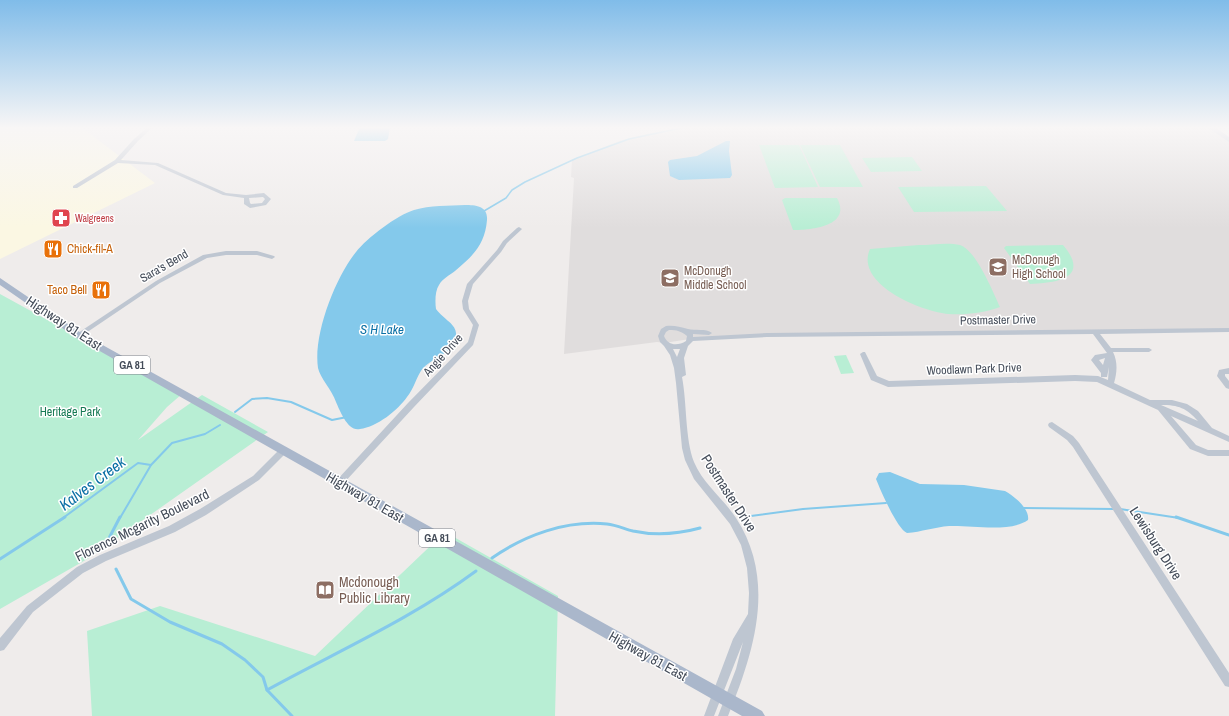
<svg xmlns="http://www.w3.org/2000/svg" width="1229" height="716" viewBox="0 0 1229 716" font-family="'Archivo Narrow',sans-serif">
	<rect width="100%" height="100%" fill="#efeceb"/>
	<!-- commercial -->
	<path fill="#fbf7e3" d="M 0,127 L 81,127 L 155,183 L 0,259 Z"/>
	<!-- education -->
	<path fill="#e0dddd" d="M 686,127 L 1210,127 L 1229,140 L 1229,329 L 767,335 L 690,339 L 664,343 L 657,342 L 564,354 L 574,178 L 571,177 L 572,160 L 619,141 L 651,133 Z"/>
	<!-- green -->
	<g fill="#b8eed4">
		<path d="M 759,145 L 799,145 L 818,187 L 775,188 Z"/>
		<path d="M 800,145 L 840,145 L 863,187 L 820,187 Z"/>
		<path d="M 912,157 L 922,171 L 871,172 L 862,158 Z"/>
		<path d="M 986,186 L 1007,211 L 914,212 L 898,187 Z"/>
		<path d="M 785,198 L 837,198 C 852,226 812,230 793,230 L 782,200 Z"/>
		<path d="M 919,245 C 931,245 948,242 960,245 C 976,250 993,292 1000,307 C 984,313 966,315 948,314 C 922,312 854,284 870,249 Z"/>
		<path d="M 1063,245 C 1091,278 1057,283 1030,284 L 1004,248 L 1006,246 Z"/>
		<path d="M 0,294 L 182,394 L 167,407 L 138,440 L 202,395 L 268,432 L 89,558 L 0,609 Z"/>
		<path d="M 846,355 L 854,373 L 841,374 L 834,356 Z"/>
		<path d="M 445,532 L 558,596 L 555,716 L 92,716 L 87,631 L 160,606 L 315,656 Z"/>
	</g>
	<!-- water -->
	<g fill="#84c9eb">
		<path d="M 360,127 L 390,127 L 388,139 L 385,141 L 354,141 Z"/>
		<path d="M 726,141 L 730,141 L 729,151 L 732,175 L 730,178 L 679,180 L 670,176 L 668,162 L 670,160 L 697,156 Z"/>
		<path d="M 465,205 C 476,205 488,206 487,220 C 485,244 474,255 455,271 C 450,275 442,279 439,285 C 435,291 435,302 436,309 C 447,324 465,325 451,349 C 442,356 431,360 423,368 C 416,377 414,389 407,397 C 398,410 377,427 360,429 C 348,432 340,411 336,402 C 332,390 320,378 318,368 C 313,335 335,278 356,252 C 367,238 397,215 414,210 C 430,205 449,206 465,205 Z"/>
		<path d="M 890,472 L 920,484 L 964,485 L 1005,491 C 1014,496 1030,509 1028,520 C 1009,533 972,525 949,526 C 935,527 921,532 907,533 C 897,529 880,489 876,479 L 879,473 Z"/>
	</g>
	<g fill="none" stroke-linecap="round" stroke-linejoin="round">
		<!-- stream-far2 -->
		<g stroke="#84c9eb" stroke-width="1.5">
			<path d="M 847,127 L 861,127"/>
			<path d="M 484,211 L 506,198 L 512,190 L 525,182 L 577,158 L 629,139 L 686,127"/>
		</g>
		<!-- stream-far1 -->
		<g stroke="#84c9eb" stroke-width="2">
			<path d="M 235,412 L 252,399 L 267,398 L 291,402 L 332,420 L 347,417"/>
			<path d="M 1024,508 L 1114,509"/>
			<path d="M 1120,509 L 1179,518"/>
			<path d="M 751,516 L 803,509 L 886,503"/>
			<path d="M 63,518 L 138,463 L 151,465"/>
			<path d="M 120,518 L 151,465 L 172,443 L 205,434 L 220,425"/>
		</g>
		<!-- stream -->
		<g stroke="#84c9eb" stroke-width="3">
			<path d="M 1176,517 L 1229,535"/>
			<path d="M 107,542 L 120,517"/>
			<path d="M 492,558 C 525,535 566,520 607,524 C 616,525 625,529 633,531 C 656,536 678,534 700,528"/>
			<path d="M 0,559 L 65,517"/>
			<path d="M 116,569 L 131,599 L 170,622 L 222,644 L 245,660 L 263,677 L 267,690 L 292,716"/>
			<path d="M 267,690 C 338,651 411,619 476,571"/>
		</g>
		<!-- minor -->
		<g fill="#bec6d1" fill-rule="evenodd">
			<path d="M 148,127 L 153,127 L 138,141 L 121,160 L 158,163 L 226,193 L 246,195 L 264,193 L 271,199 L 266,205 L 250,208 L 244,204 L 244,198 L 223,195 L 155,165 L 118,163 L 77,188 L 73,188 L 73,186 L 115,160 L 134,139 ZM 263,197 L 265,199 L 262,203 L 251,204 L 250,203 L 249,198 Z"/>
			<path d="M 519,227 L 522,229 L 521,230 L 507,243 L 501,252 L 473,284 L 468,301 L 469,309 L 479,325 L 473,345 L 414,407 L 342,485 L 339,486 L 336,485 L 335,483 L 336,481 L 408,403 L 468,342 L 473,325 L 463,309 L 462,301 L 467,284 L 497,250 L 503,241 L 517,228 Z"/>
			<path d="M 226,251 L 257,251 L 274,256 L 275,257 L 272,259 L 257,255 L 226,255 L 207,258 L 160,283 L 80,337 L 76,337 L 75,335 L 156,281 L 203,255 Z"/>
			<path d="M 666,326 C 674,325 680,327 688,329 C 695,331 706,328 712,333 L 709,335 L 693,334 L 693,337 L 767,333 L 1229,328 L 1229,332 L 1100,334 L 1111,348 L 1149,348 L 1152,350 L 1149,352 L 1113,352 C 1118,362 1117,373 1114,383 L 1150,400 L 1172,400 L 1187,404 L 1198,411 L 1212,428 L 1229,436 L 1229,442 L 1171,416 L 1196,445 L 1208,450 L 1229,450 L 1229,456 L 1208,456 L 1190,449 L 1158,410 L 1097,382 L 1075,381 L 888,387 L 871,380 L 860,354 L 863,352 L 865,352 L 877,376 L 889,381 L 1075,375 L 1098,376 L 1108,380 L 1109,367 L 1107,377 L 1101,377 L 1101,373 L 1091,360 L 1095,355 L 1107,353 L 1093,334 L 767,337 L 693,341 L 688,346 L 684,358 L 686,375 L 682,377 C 687,403 685,439 694,462 C 703,484 723,498 736,518 C 777,581 754,652 728,716 L 718,716 L 736,669 L 743,642 L 714,716 L 704,716 L 733,639 L 748,614 L 749,593 L 747,568 L 741,545 L 730,524 L 694,479 L 685,460 L 682,448 L 676,383 L 674,368 L 670,355 L 664,346 L 660,342 L 658,336 L 661,329 ZM 669,330 C 677,330 681,331 687,336 L 686,341 C 678,346 668,346 664,336 L 666,332 ZM 673,349 L 680,349 L 677,357 ZM 1105,358 L 1103,365 L 1099,360 ZM 1161,405 C 1179,405 1186,408 1198,421 Z"/>
			<path d="M 1229,368 L 1229,374 L 1225,374 L 1225,376 L 1229,381 L 1229,389 L 1226,388 L 1217,376 L 1219,370 Z"/>
			<path d="M 1052,422 L 1073,436 L 1079,443 L 1229,673 L 1229,687 L 1225,686 L 1073,447 L 1067,440 L 1049,427 L 1048,425 L 1049,423 Z"/>
			<path d="M 284,447 L 287,448 L 288,450 L 287,452 L 259,480 L 206,515 L 175,532 L 106,561 L 83,573 L 33,612 L 4,650 L 0,651 L 0,638 L 27,606 L 77,567 L 100,555 L 169,526 L 200,509 L 253,476 L 281,448 Z"/>
		</g>
		<!-- secondary -->
		<path fill="#bdc6d5" fill-rule="evenodd" d="M 1207,127 L 1215,127 L 1229,137 L 1229,142 Z"/>
		<!-- primary -->
		<path fill="#aab7cb" fill-rule="evenodd" d="M 0,278 L 81,333 L 762,711 L 765,716 L 742,716 L 75,337 L 0,285 Z"/>
	</g>
	<!-- sky -->
	<linearGradient id="sky" x2="0" y2="1"><stop stop-color="#80bce9"/><stop offset="0.56" stop-color="#f8f6f6"/><stop offset="1" stop-color="#f8f6f6" stop-opacity="0"/></linearGradient>
	<rect width="1229" height="228" fill="url(#sky)"/>
	<!-- icons -->
	<defs>
		<symbol id="pharmacy-square" viewBox="-11 -11 22 22"><rect x="-9" y="-9" width="18" height="18" rx="4" fill="#e0444e" stroke="#fff"/><path d="M-2-6h4v4h4v4h-4v4h-4v-4h-4v-4h4Z" fill="#fff"/></symbol>
		<symbol id="restaurant-square" viewBox="-11 -11 22 22"><rect x="-9" y="-9" width="18" height="18" rx="4" fill="#e8710a" stroke="#fff"/><path d="M-5-6h1v4h1v-4h1v4h1v-4h1v5L-1.5 .5V6h-2V.5L-5-1ZM5-6V6H3V1.5H1.5Q1.5-4 5-6Z" fill="#fff"/></symbol>
		<symbol id="school-square" viewBox="-11 -11 22 22"><rect x="-9" y="-9" width="18" height="18" rx="4" fill="#8d6e63" stroke="#fff"/><path d="M0-5L7-2L0 1L-7-2ZM-4 1L0 2.5L4 1V4Q0 6-4 4Z" fill="#fff"/></symbol>
		<symbol id="library-square" viewBox="-11 -11 22 22"><rect x="-9" y="-9" width="18" height="18" rx="4" fill="#8d6e63" stroke="#fff"/><path d="M-6-4Q-3-5.5-.7-3.5V5Q-3 3-6 4ZM6-4Q3-5.5 .7-3.5V5Q3 3 6 4Z" fill="#fff"/></symbol>
	</defs>
	<g fill-rule="evenodd">
		<use href="#pharmacy-square" x="50" y="207" width="22" height="22"/>
		<use href="#restaurant-square" x="42" y="238" width="22" height="22"/>
		<use href="#school-square" x="987" y="256" width="22" height="22"/>
		<use href="#school-square" x="659" y="267" width="22" height="22"/>
		<use href="#restaurant-square" x="90" y="279" width="22" height="22"/>
		<use href="#library-square" x="314" y="579" width="22" height="22"/>
	</g>
	<g text-anchor="middle" stroke-width="3" stroke-linejoin="round" paint-order="stroke">
		<!-- far-health labels -->
		<g font-size="10" fill="#be3a42" stroke="#fff" text-anchor="start">
			<text x="75" y="222">Walgreens</text>
		</g>
		<!-- shield labels -->
		<g fill="#fff" stroke="#7c828b" stroke-width="1">
			<rect x="114" y="356" width="36" height="18" rx="3"/>
			<rect x="419" y="529" width="36" height="18" rx="3"/>
		</g>
		<g font-size="11" font-weight="bold" fill="#444c59">
			<text x="132" y="369">GA 81</text>
			<text x="437" y="542">GA 81</text>
		</g>
		<!-- food labels -->
		<g font-size="12" fill="#c56008" stroke="#fff" text-anchor="start">
			<text x="67" y="253">Chick-fil-A</text>
			<text x="87" y="294" text-anchor="end">Taco Bell</text>
		</g>
		<!-- education labels -->
		<g font-size="12" fill="#785e54" stroke="#fff" text-anchor="start">
			<text x="1012" y="264">McDonugh<tspan x="1012" dy="14">High School</tspan></text>
			<text x="684" y="275">McDonugh<tspan x="684" dy="14">Middle School</tspan></text>
		</g>
		<!-- street labels -->
		<g font-size="12" fill="#444c59" stroke="#fff">
			<text transform="translate(164 266) rotate(-30)" y="4">Sara's Bend</text>
			<text transform="translate(998 320) rotate(-1)" y="4">Postmaster Drive</text>
			<text transform="translate(443 355) rotate(-48)" y="4">Angie Drive</text>
			<text transform="translate(974 369) rotate(-2)" y="4">Woodlawn Park Drive</text>
		</g>
		<!-- park labels -->
		<g font-size="12" fill="#167954" stroke="#fff">
			<text x="70" y="416">Heritage Park</text>
		</g>
		<!-- water labels -->
		<g font-size="13" font-style="italic" fill="#0b70a5" stroke="#fff">
			<text x="382" y="334">S H Lake</text>
		</g>
		<!-- near-street labels -->
		<g font-size="14" fill="#444c59" stroke="#fff">
			<text transform="translate(64 323) rotate(33)" y="5">Highway 81 East</text>
			<text transform="translate(729 493) rotate(57)" y="5">Postmaster Drive</text>
			<text transform="translate(365 497) rotate(30)" y="5">Highway 81 East</text>
			<text transform="translate(142 525) rotate(-26)" y="5">Florence Mcgarity Boulevard</text>
			<text transform="translate(1156 543) rotate(57)" y="5">Lewisburg Drive</text>
			<text transform="translate(648 656) rotate(29)" y="5">Highway 81 East</text>
		</g>
		<!-- near-education labels -->
		<g font-size="14" fill="#785e54" stroke="#fff" text-anchor="start">
			<text x="339" y="587">Mcdonough<tspan x="339" dy="16">Public Library</tspan></text>
		</g>
		<!-- near-water labels -->
		<g font-size="16" font-style="italic" fill="#0b70a5" stroke="#fff">
			<text transform="translate(92 483) rotate(-37)" y="6">Kalves Creek</text>
		</g>
	</g>
</svg>
